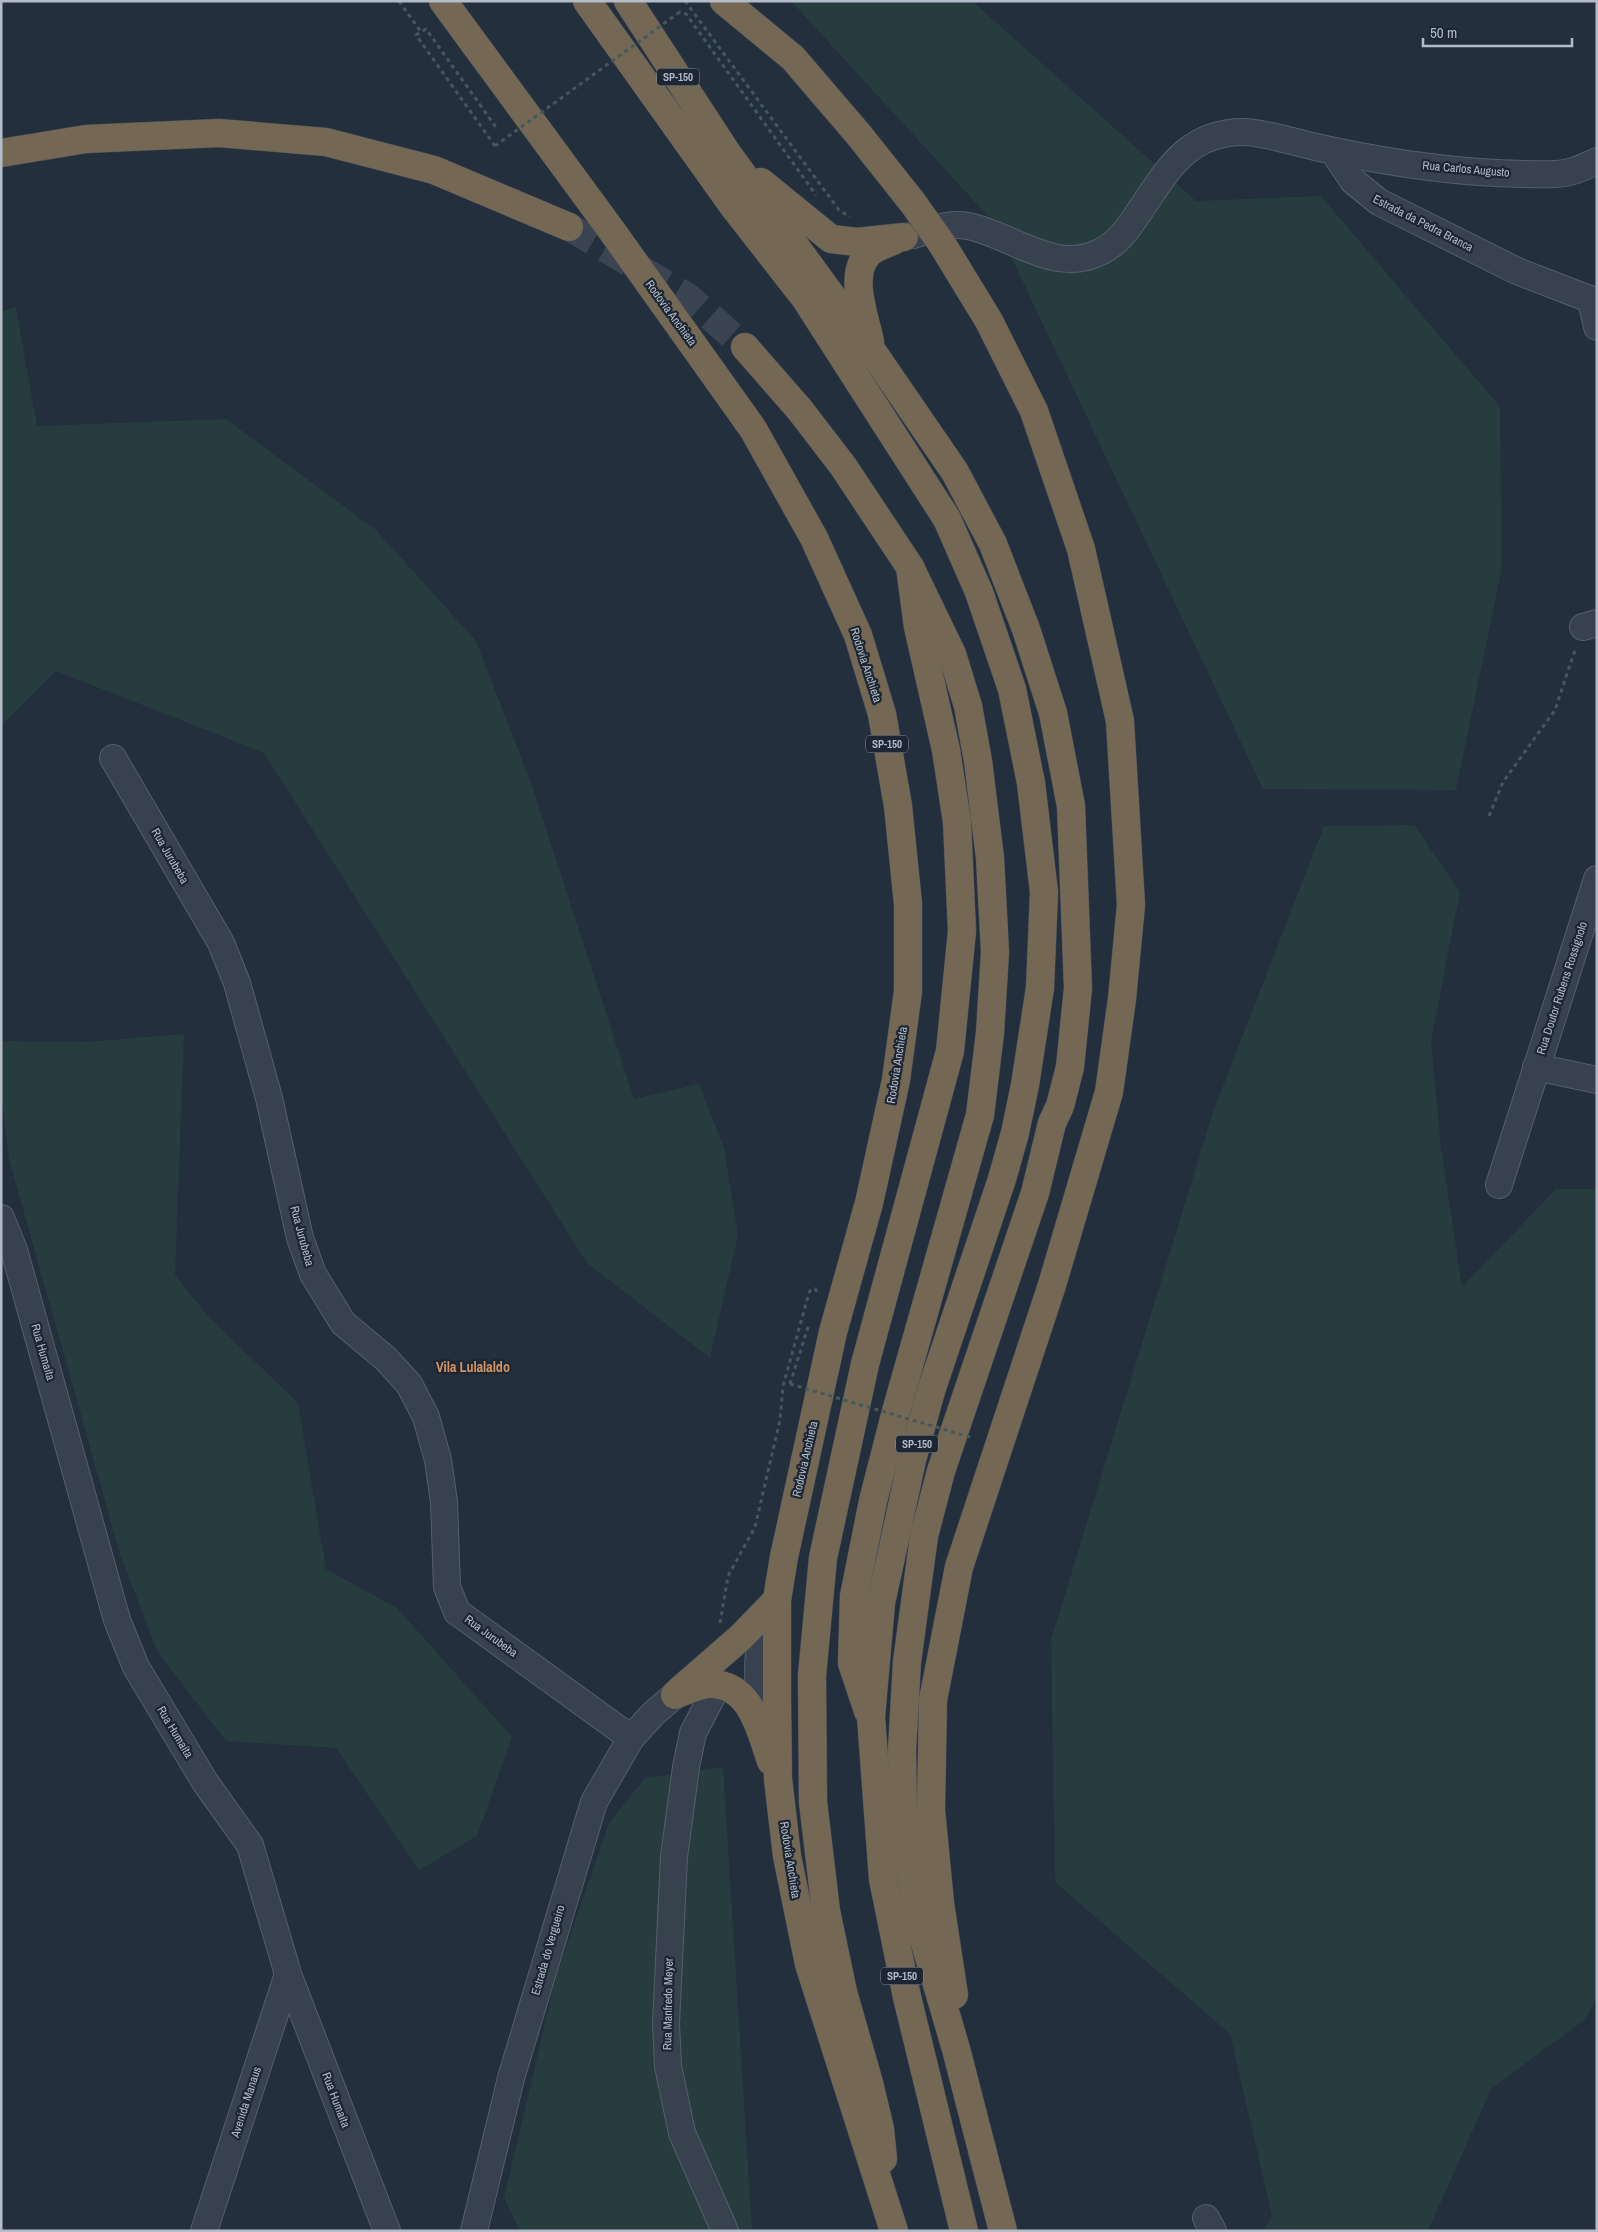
<svg xmlns="http://www.w3.org/2000/svg" width="1598" height="2232" viewBox="0 0 1598 2232" font-family="'Archivo Narrow',sans-serif">
	<rect width="100%" height="100%" fill="#242f3e"/>
	<!-- green -->
	<g fill="#263c3f">
		<path d="M 791,1 L 972,1 L 1196,201 L 1321,196 L 1500,407 L 1502,568 L 1456,790 L 1263,789 L 996,225 Z"/>
		<path d="M 16,307 L 37,426 L 226,419 L 376,530 L 476,641 L 531,783 L 634,1099 L 699,1084 L 724,1148 L 738,1235 L 710,1358 L 587,1263 L 264,753 L 56,671 L 1,726 L 1,312 Z"/>
		<path d="M 1414,825 L 1460,892 L 1431,1042 L 1441,1147 L 1462,1287 L 1556,1189 L 1597,1189 L 1597,2000 L 1583,2021 L 1491,2089 L 1428,2231 L 1263,2231 L 1272,2216 L 1230,2034 L 1055,1882 L 1051,1640 L 1213,1112 L 1324,826 Z"/>
		<path d="M 184,1034 L 175,1275 L 207,1315 L 298,1403 L 326,1569 L 397,1608 L 512,1737 L 477,1836 L 419,1870 L 336,1748 L 226,1741 L 157,1651 L 120,1554 L 9,1159 L 1,1092 L 1,1041 L 87,1042 Z"/>
		<path d="M 723,1767 L 752,2231 L 520,2231 L 504,2198 L 556,1977 L 609,1823 L 645,1778 Z"/>
	</g>
	<g fill="none" stroke-linecap="round" stroke-linejoin="round">
		<!-- highway-tunnel -->
		<path stroke="#3a4453" stroke-width="28" stroke-dasharray="28 14" stroke-linecap="butt" d="M 569,227 L 688,297 L 745,347"/>
		<defs>
			<g id="minor">
				<path d="M 1333,151 L 1353,181 L 1379,202 L 1517,271 L 1597,302"/>
				<path d="M 913,235 C 931,230 949,222 968,226 C 1012,235 1055,275 1100,252 C 1117,244 1127,230 1137,215 C 1166,173 1185,132 1244,132 C 1264,132 1304,145 1325,149 C 1390,163 1458,173 1524,174 C 1541,174 1560,176 1576,170 C 1583,168 1590,164 1597,161"/>
				<path d="M 1591,300 L 1597,327"/>
				<path d="M 1583,627 L 1597,623"/>
				<path d="M 113,758 L 221,943 L 237,983 L 269,1098 L 300,1238 L 313,1274 L 343,1323 L 385,1358 L 409,1384 L 426,1417 L 438,1460 L 444,1502 L 447,1587 L 457,1612 L 631,1738"/>
				<path d="M 1536,1067 L 1597,1080"/>
				<path d="M 1499,1185 L 1597,879"/>
				<path d="M 1,1218 L 14,1250 L 117,1620 L 136,1667 L 205,1782 L 250,1845 L 288,1974 L 387,2231"/>
				<path d="M 718,1685 L 693,1733 L 686,1767 L 674,1857 L 666,2023 L 668,2066 L 682,2133 L 725,2231"/>
				<path d="M 766,1730 C 756,1684 752,1647 775,1605"/>
				<path d="M 1206,2218 L 1213,2231"/>
				<path d="M 204,2231 L 288,1974"/>
				<path d="M 474,2231 L 511,2078 L 594,1802 L 631,1738 L 653,1714 L 675,1695"/>
			</g>
			<g id="highway">
				<path d="M 443,1 L 612,231 L 753,429 L 814,538 L 858,635 L 882,714 L 898,806 L 908,904 L 908,991 L 896,1080 L 869,1203 L 833,1332 L 784,1557 L 777,1600 L 777,1699 L 778,1779 L 787,1856 L 809,1964 L 894,2231"/>
				<path d="M 587,1 L 734,207 L 805,298 L 947,519 L 979,592 L 1012,689 L 1031,783 L 1044,892 L 1040,988 L 1025,1085 L 1015,1133 L 1002,1179 L 931,1391 L 912,1460 L 881,1603 L 871,1717 L 883,1879 L 907,1997 L 964,2231"/>
				<path d="M 628,1 L 727,153 L 872,351 L 955,472 L 993,544 L 1026,629 L 1053,713 L 1071,806 L 1078,988 L 1070,1067 L 1060,1106 L 1052,1123 L 1035,1193 L 941,1471 L 924,1536 L 907,1662 L 902,1750 L 903,1811 L 910,1871 L 922,1933 L 956,2049 L 1003,2231"/>
				<path d="M 724,1 L 793,58 L 859,135 L 913,203"/>
				<path d="M 1,153 L 86,139 L 219,133 L 326,142 L 434,170 L 569,227"/>
				<path d="M 761,182 L 831,239 L 857,242 L 904,237"/>
				<path d="M 942,244 L 989,321 L 1034,411 L 1081,549 L 1120,721 L 1131,905 L 1122,999 L 1109,1092 L 1052,1285 L 959,1567 L 933,1700 L 931,1810 L 940,1903 L 954,1995"/>
				<path d="M 870,342 C 865,316 848,276 868,254 C 875,247 884,245 893,241"/>
				<path d="M 745,347 L 800,410 L 843,466 L 910,567 L 952,654 L 968,706 L 978,761 L 990,858 L 995,952 L 990,1033 L 980,1115 L 895,1415 L 873,1501 L 854,1596 L 852,1663 L 868,1711"/>
				<path d="M 679,1691 L 741,1637 L 777,1600"/>
				<path d="M 675,1695 C 685,1691 697,1685 708,1684 C 751,1682 760,1730 771,1761"/>
				<path d="M 883,2159 L 880,2129 L 869,2083 L 843,1992 L 826,1911 L 813,1802 L 812,1676 L 823,1558 L 865,1364 L 950,1051 L 962,931 L 957,822 L 946,750 L 918,627 L 910,567"/>
			</g>
		</defs>
		<!-- minor casing -->
		<use href="#minor" stroke="#565f6c" stroke-width="28"/>
		<!-- highway casing -->
		<use href="#highway" stroke="#434c59" stroke-width="29"/>
		<!-- path -->
		<g stroke="#44595c" stroke-width="3" stroke-dasharray="4 4" stroke-linecap="butt">
			<path d="M 399,1 L 421,32"/>
			<path d="M 685,1 L 839,210 L 850,217"/>
			<path d="M 677,14 L 680,12 L 686,14 L 816,195"/>
			<path d="M 495,146 L 416,35 L 426,29 L 498,130"/>
			<path d="M 1489,816 L 1503,782 L 1555,710 L 1576,647"/>
			<path d="M 790,1384 L 808,1327"/>
			<path d="M 720,1623 L 728,1576 L 755,1527 L 780,1420 L 783,1386 L 809,1293 L 811,1289 L 815,1289 L 818,1293"/>
		</g>
		<!-- minor -->
		<use href="#minor" stroke="#38414e" stroke-width="26"/>
		<!-- highway -->
		<use href="#highway" stroke="#746855" stroke-width="28"/>
		<defs>
			<path id="highway-bridge" d="M 913,203 L 942,244"/>
		</defs>
		<!-- highway-bridge casing -->
		<use href="#highway-bridge" stroke="#434c59" stroke-width="29" stroke-linecap="butt"/>
		<!-- path-bridge -->
		<g stroke="#44595c" stroke-width="3" stroke-dasharray="4 4" stroke-linecap="butt">
			<path d="M 495,146 L 677,14"/>
			<path d="M 790,1384 L 970,1437"/>
		</g>
		<!-- highway-bridge -->
		<use href="#highway-bridge" stroke="#746855" stroke-width="28"/>
	</g>
	<g text-anchor="middle" stroke-width="4.5" stroke-linejoin="round" paint-order="stroke">
		<!-- shield labels -->
		<g fill="#1d2633" stroke="#878f9c" stroke-width="1">
			<rect x="657" y="68.5" width="42" height="17" rx="4"/>
			<rect x="866" y="735.5" width="42" height="17" rx="4"/>
			<rect x="896" y="1435.5" width="42" height="17" rx="4"/>
			<rect x="881" y="1967.5" width="42" height="17" rx="4"/>
		</g>
		<g font-size="11" font-weight="bold" fill="#b4bcc9">
			<text x="678" y="81">SP-150</text>
			<text x="887" y="748">SP-150</text>
			<text x="917" y="1448">SP-150</text>
			<text x="902" y="1980">SP-150</text>
		</g>
		<!-- street labels -->
		<g font-size="12" fill="#b4bcc9" stroke="#1d2633">
			<text transform="translate(1466 169) rotate(5)" y="4">Rua Carlos Augusto</text>
			<text transform="translate(1423 223) rotate(27)" y="4">Estrada da Pedra Branca</text>
			<text transform="translate(671 313) rotate(54)" y="4">Rodovia Anchieta</text>
			<text transform="translate(866 665) rotate(72)" y="4">Rodovia Anchieta</text>
			<text transform="translate(170 856) rotate(60)" y="4">Rua Jurubeba</text>
			<text transform="translate(1562 988) rotate(-72)" y="4">Rua Doutor Rubens Rossignolo</text>
			<text transform="translate(897 1065) rotate(-81)" y="4">Rodovia Anchieta</text>
			<text transform="translate(302 1236) rotate(75)" y="4">Rua Jurubeba</text>
			<text transform="translate(43 1352) rotate(74)" y="4">Rua Humaíta</text>
			<text transform="translate(805 1459) rotate(-77)" y="4">Rodovia Anchieta</text>
			<text transform="translate(491 1636) rotate(36)" y="4">Rua Jurubeba</text>
			<text transform="translate(175 1732) rotate(59)" y="4">Rua Humaíta</text>
			<text transform="translate(790 1860) rotate(81)" y="4">Rodovia Anchieta</text>
			<text transform="translate(548 1950) rotate(-74)" y="4">Estrada do Vergueiro</text>
			<text transform="translate(668 2004) rotate(-89)" y="4">Rua Manfredo Meyer</text>
			<text transform="translate(336 2100) rotate(69)" y="4">Rua Humaíta</text>
			<text transform="translate(246 2102) rotate(-72)" y="4">Avenida Manaus</text>
		</g>
		<!-- neighbourhood labels -->
		<g font-size="14" font-weight="bold" fill="#d59563" stroke="#1d2633">
			<text x="473" y="1372">Vila Lulalaldo</text>
		</g>
	</g>
	<!-- border -->
	<rect width="1598" height="2232" fill="none" stroke="#b4bcc9" stroke-width="5"/>
	<!-- scale -->
	<path d="M1423 38v8h149v-8" fill="none" stroke="#b4bcc9" stroke-width="2.5"/>
	<text x="1430" y="38" font-size="15" fill="#b4bcc9" stroke="#1d2633" stroke-width="4" paint-order="stroke">50 m</text>
</svg>
